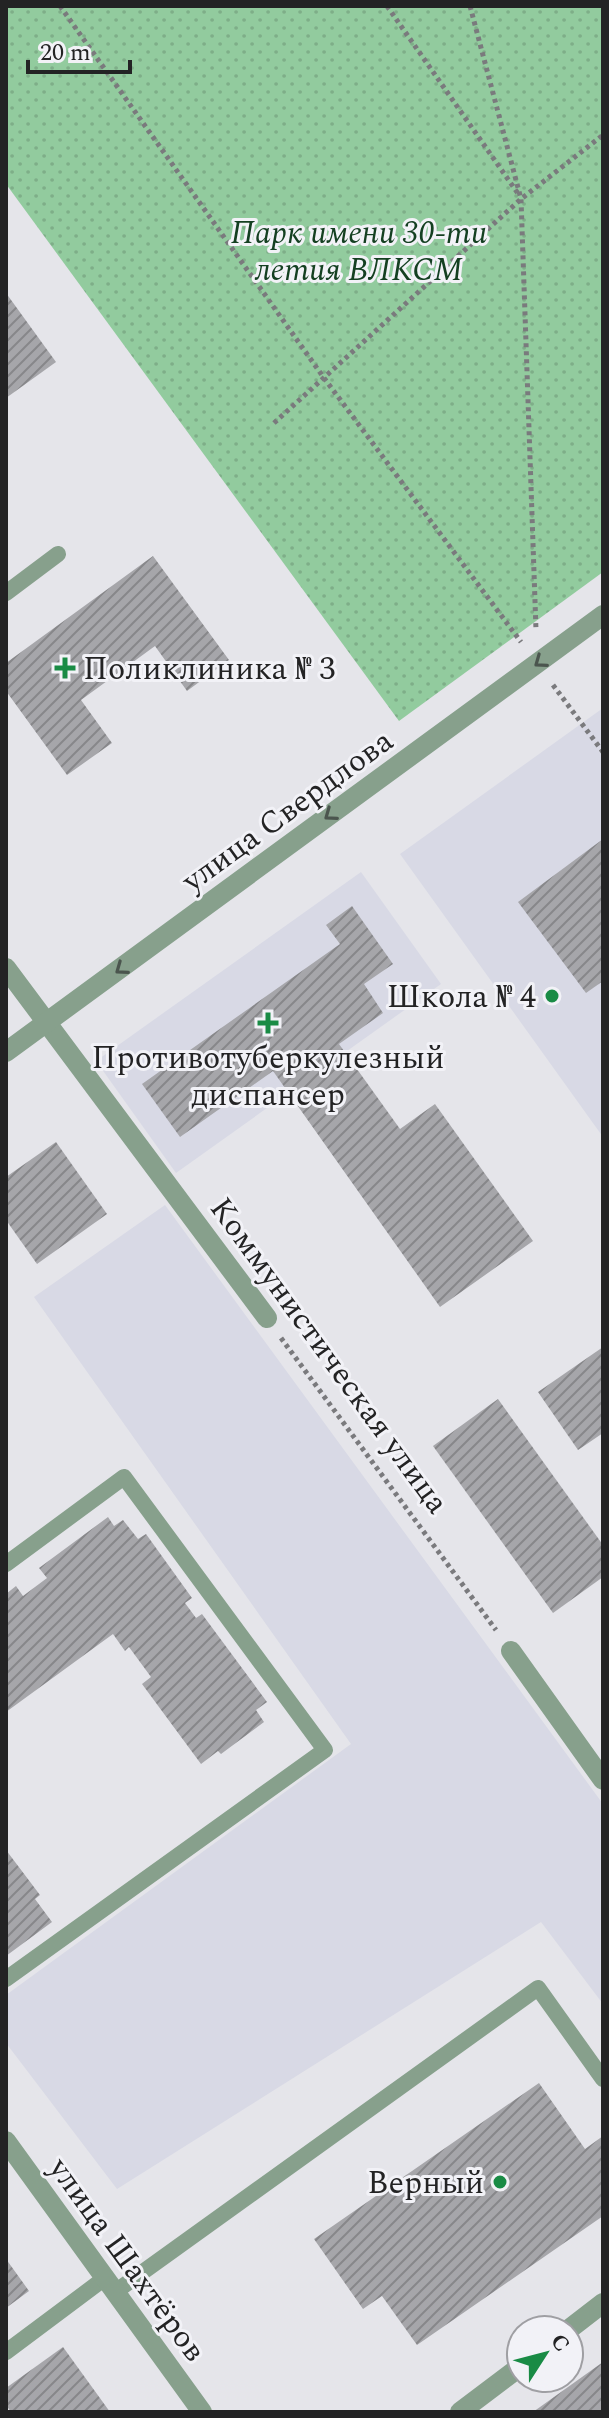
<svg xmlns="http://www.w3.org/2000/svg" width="609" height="2418" viewBox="0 0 609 2418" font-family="Spectral,serif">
	<defs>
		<pattern id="park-dots" width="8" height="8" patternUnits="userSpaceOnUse" patternTransform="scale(2)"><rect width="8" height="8" fill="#92cb9e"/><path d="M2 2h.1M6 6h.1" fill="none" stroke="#7eae88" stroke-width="1.8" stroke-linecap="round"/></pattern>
		<pattern id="building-hatch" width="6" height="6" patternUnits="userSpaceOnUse" patternTransform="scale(2)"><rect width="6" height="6" fill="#a6a6aa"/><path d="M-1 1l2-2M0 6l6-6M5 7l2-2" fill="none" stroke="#87878a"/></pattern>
	</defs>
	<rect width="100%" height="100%" fill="#e5e5ea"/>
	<!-- built -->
	<g fill="#d8d9e5">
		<path d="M 603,708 L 603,1137 L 400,854 Z"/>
		<path d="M 361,872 L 441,984 L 176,1173 L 96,1061 Z"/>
		<path d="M 165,1205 L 603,1804 L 603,2004 L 541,1922 L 117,2189 L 6,2043 L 6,1995 L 351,1744 L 34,1297 Z"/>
	</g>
	<!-- park -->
	<path fill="url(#park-dots)" d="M 6,6 L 603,6 L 603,572 L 399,721 L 6,184 Z"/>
	<!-- building -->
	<g fill="url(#building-hatch)">
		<path d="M 6,293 L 56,362 L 6,398 Z"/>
		<path d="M 153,556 L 229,660 L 187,691 L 155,646 L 81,700 L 112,743 L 67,775 L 6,691 L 6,663 Z"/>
		<path d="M 603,839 L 603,981 L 586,993 L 518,902 Z"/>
		<path d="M 352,906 L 393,964 L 364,984 L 383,1013 L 339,1044 L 400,1129 L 435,1104 L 533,1241 L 440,1307 L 273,1071 L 180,1137 L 142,1084 L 340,944 L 326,925 Z"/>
		<path d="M 56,1142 L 107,1214 L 37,1264 L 6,1220 L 6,1177 Z"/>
		<path d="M 603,1347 L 603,1433 L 578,1450 L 538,1392 Z"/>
		<path d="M 498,1399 L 603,1545 L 603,1577 L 553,1613 L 433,1446 Z"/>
		<path d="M 108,1517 L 114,1526 L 123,1520 L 138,1539 L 146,1534 L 192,1598 L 185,1603 L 196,1618 L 202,1614 L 267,1702 L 256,1710 L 264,1722 L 221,1754 L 218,1751 L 201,1764 L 142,1684 L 151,1677 L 129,1647 L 125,1651 L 113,1634 L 6,1712 L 6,1594 L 16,1586 L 23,1596 L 47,1578 L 39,1568 Z"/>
		<path d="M 6,1850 L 40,1895 L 35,1899 L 52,1922 L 6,1956 Z"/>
		<path d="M 539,2083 L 585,2149 L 603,2136 L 603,2216 L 417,2345 L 382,2296 L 363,2309 L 314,2239 Z"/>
		<path d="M 6,2259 L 29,2291 L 6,2308 Z"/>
		<path d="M 63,2347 L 110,2412 L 11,2412 L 6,2405 L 6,2388 Z"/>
		<path d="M 603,2362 L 603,2412 L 533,2412 Z"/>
	</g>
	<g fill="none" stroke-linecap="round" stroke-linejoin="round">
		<!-- path -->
		<g stroke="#7a7a7d" stroke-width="5" stroke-dasharray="4 4" stroke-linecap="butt">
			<path d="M 60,6 L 324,378 L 521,642"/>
			<path d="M 387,6 L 519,195"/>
			<path d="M 470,6 L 521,199 L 536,630"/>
			<path d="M 274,423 L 521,199 L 603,135"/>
			<path d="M 553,685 L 603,752"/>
			<path d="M 281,1338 L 496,1630"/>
		</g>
		<!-- service -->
		<g stroke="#87a08c" stroke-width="16">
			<path d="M 6,593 L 58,554"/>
			<path d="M 6,1564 L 124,1477 L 325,1750 L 6,1979"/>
			<path d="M 115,2292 L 538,1988 L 603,2079"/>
			<path d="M 6,2352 L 105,2278"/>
		</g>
		<!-- minor -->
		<g stroke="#87a08c" stroke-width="20">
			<path d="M 6,968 L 267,1318"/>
			<path d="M 6,1052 L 603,615"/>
			<path d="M 511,1651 L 603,1780"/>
			<path d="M 568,2330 L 603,2303"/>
			<path d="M 460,2412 L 521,2366"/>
		</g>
		<!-- tertiary -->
		<path stroke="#87a08c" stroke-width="20" d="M 6,2141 L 202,2412"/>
	</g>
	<!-- one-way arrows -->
	<defs><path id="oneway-chevron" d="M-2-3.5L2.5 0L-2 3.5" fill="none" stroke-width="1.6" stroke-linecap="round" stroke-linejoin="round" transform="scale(2)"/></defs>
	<g stroke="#4b554e">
		<use href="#oneway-chevron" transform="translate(540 662) rotate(144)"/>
		<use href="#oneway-chevron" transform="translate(330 815) rotate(144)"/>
		<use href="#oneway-chevron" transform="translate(121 969) rotate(144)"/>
	</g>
	<!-- markers -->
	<g fill="#198b45" stroke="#f2f2f7" stroke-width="3">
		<path d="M61 656h8v8h8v8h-8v8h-8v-8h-8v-8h8z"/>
		<circle cx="552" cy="996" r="8"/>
		<path d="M264 1011h8v8h8v8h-8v8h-8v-8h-8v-8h8z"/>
		<circle cx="500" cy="2182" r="8"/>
	</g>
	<g text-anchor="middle" stroke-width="6" stroke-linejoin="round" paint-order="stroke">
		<!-- park labels -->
		<g font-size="32" font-style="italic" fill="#144021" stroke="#f2f2f7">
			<text x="359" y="243">Парк имени 30-ти<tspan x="359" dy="37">летия ВЛКСМ</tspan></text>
		</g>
		<!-- poi labels -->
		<g font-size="32" fill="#232324" stroke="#f2f2f7" text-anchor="end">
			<text x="83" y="679" text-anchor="start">Поликлиника № 3</text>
			<text x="536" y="1007">Школа № 4</text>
			<text x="268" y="1068" text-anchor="middle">Противотуберкулезный<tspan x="268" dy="37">диспансер</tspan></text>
			<text x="484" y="2193">Верный</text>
		</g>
		<!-- street labels -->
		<g font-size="32" fill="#232324" stroke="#f2f2f7">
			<text transform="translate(287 810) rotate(-36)" y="11">улица Свердлова</text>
			<text transform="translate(330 1355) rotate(54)" y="11">Коммунистическая улица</text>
			<text transform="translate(128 2259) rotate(54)" y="11">улица Шахтёров</text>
		</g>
	</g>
	<!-- border -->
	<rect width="609" height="2418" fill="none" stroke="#232324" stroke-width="16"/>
	<!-- north arrow -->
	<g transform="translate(545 2354) rotate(54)"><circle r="38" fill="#f2f2f7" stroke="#9f9fa3" stroke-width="2"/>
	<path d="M0-6L14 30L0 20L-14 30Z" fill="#198b45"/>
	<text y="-12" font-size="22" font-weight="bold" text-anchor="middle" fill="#232324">С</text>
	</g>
	<!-- scale -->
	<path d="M28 60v12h102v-12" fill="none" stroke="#232324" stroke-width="4"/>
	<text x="40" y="60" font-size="24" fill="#232324" stroke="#f2f2f7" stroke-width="6" paint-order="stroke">20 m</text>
</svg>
